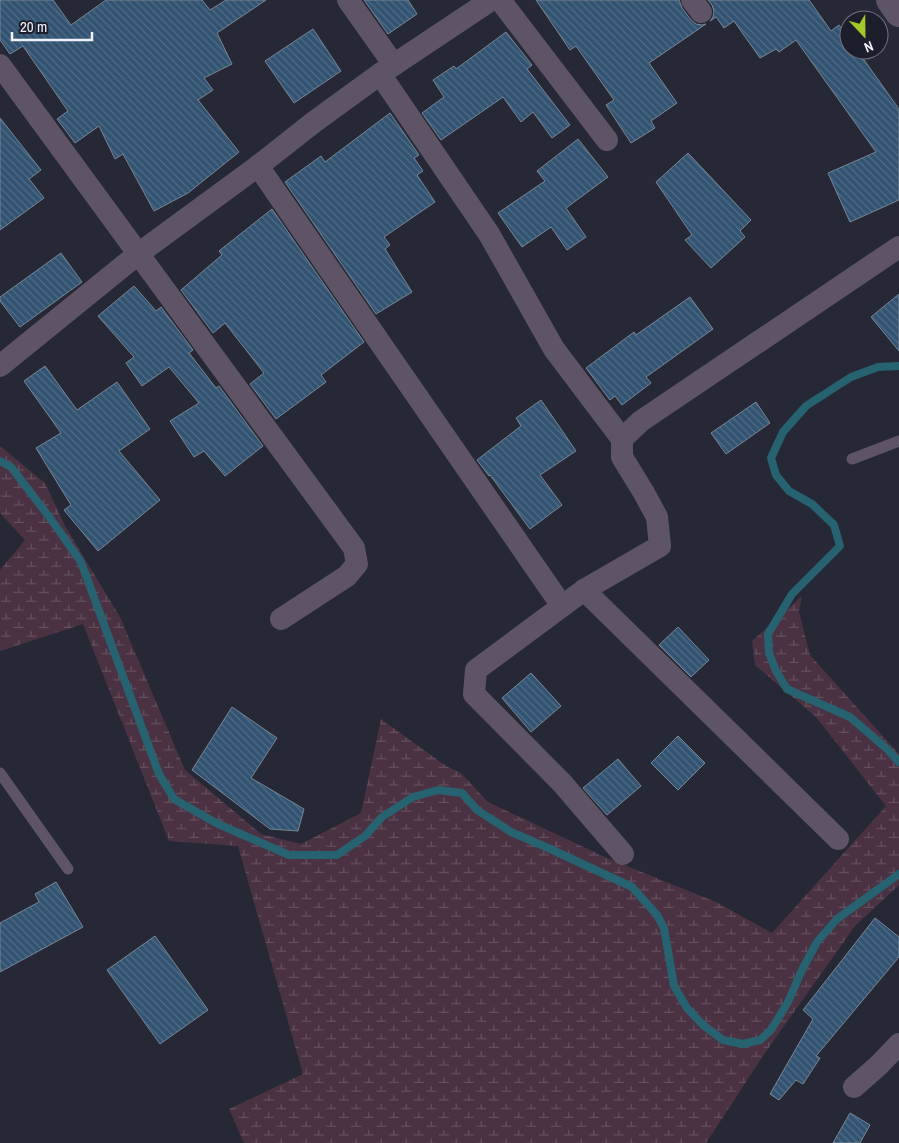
<svg xmlns="http://www.w3.org/2000/svg" width="899" height="1143" viewBox="0 0 899 1143" font-family="'Archivo Narrow',sans-serif">
	<defs>
		<pattern id="wetland-marsh" width="20" height="14" patternUnits="userSpaceOnUse" patternTransform="scale(1.25)"><rect width="20" height="14" fill="#4b3242"/><path d="M1 5h8M5 5V1M11 12h8M15 12V8" fill="none" stroke="#65505e"/></pattern>
		<pattern id="building-back-hatch" width="6" height="6" patternUnits="userSpaceOnUse" patternTransform="scale(1.25)"><rect width="6" height="6" fill="#325372"/><path d="M-1 5l2 2M0 0l6 6M5-1l2 2" fill="none" stroke="#506c87"/></pattern>
	</defs>
	<rect width="100%" height="100%" fill="#262836"/>
	<!-- wetland -->
	<path fill="url(#wetland-marsh)" d="M 0,446 L 45,483 L 65,526 L 120,617 L 185,770 L 261,834 L 301,844 L 361,813 L 381,719 L 446,766 L 461,773 L 488,802 L 607,858 L 716,902 L 772,933 L 886,806 L 816,717 L 755,665 L 752,641 L 802,596 L 799,612 L 810,655 L 899,754 L 899,885 L 855,926 L 767,1050 L 706,1143 L 244,1143 L 229,1109 L 303,1074 L 238,846 L 169,841 L 83,624 L 0,651 L 0,570 L 25,540 L 0,513 Z"/>
	<g fill="none" stroke-linecap="round" stroke-linejoin="round">
		<!-- stream -->
		<g stroke="#276270" stroke-width="8">
			<path d="M 899,366 L 878,367 L 851,377 L 806,406 L 783,432 L 771,458 L 776,475 L 789,491 L 812,504 L 834,525 L 840,546 L 792,594 L 768,634 L 769,653 L 776,671 L 787,689 L 850,717 L 887,749 L 899,762"/>
			<path d="M 0,461 L 11,467 L 50,518 L 81,562 L 159,774 L 174,799 L 216,823 L 289,855 L 337,855 L 365,836 L 382,817 L 413,797 L 438,790 L 462,793 L 477,810 L 511,832 L 546,847 L 632,887 L 657,915 L 664,928 L 674,986 L 687,1008 L 703,1025 L 723,1040 L 743,1044 L 760,1040 L 771,1030 L 788,1002 L 802,970 L 817,942 L 837,919 L 899,874"/>
		</g>
	</g>
	<!-- building -->
	<g fill="url(#building-back-hatch)" stroke="#798694">
		<path d="M 0,0 L 53,0 L 71,25 L 106,0 L 202,0 L 210,10 L 226,0 L 266,0 L 217,33 L 232,64 L 204,78 L 213,90 L 198,100 L 239,152 L 188,193 L 154,211 L 123,154 L 115,159 L 99,126 L 75,143 L 57,119 L 68,111 L 23,46 L 10,54 L 0,40 Z"/>
		<path d="M 364,0 L 408,0 L 417,14 L 388,34 Z"/>
		<path d="M 536,0 L 679,0 L 682,8 L 691,20 L 696,24 L 702,25 L 706,24 L 649,63 L 677,103 L 651,121 L 655,128 L 631,143 L 606,105 L 614,100 L 576,46 L 570,50 Z"/>
		<path d="M 708,0 L 809,0 L 831,31 L 839,25 L 849,39 L 849,50 L 857,50 L 899,109 L 899,200 L 850,222 L 828,173 L 876,152 L 796,40 L 779,52 L 776,49 L 760,58 L 734,21 L 724,28 L 716,17 L 710,21 L 713,17 L 714,11 L 712,5 Z"/>
		<path d="M 313,29 L 341,71 L 294,103 L 265,61 Z"/>
		<path d="M 506,32 L 532,65 L 527,69 L 570,125 L 552,138 L 533,112 L 521,122 L 503,97 L 441,140 L 422,113 L 444,97 L 433,80 L 454,66 L 456,69 Z"/>
		<path d="M 390,113 L 419,155 L 414,158 L 423,171 L 417,175 L 435,202 L 384,237 L 390,245 L 385,249 L 412,292 L 376,314 L 285,182 L 321,156 L 325,162 Z"/>
		<path d="M 0,118 L 41,170 L 29,179 L 44,198 L 0,230 Z"/>
		<path d="M 578,139 L 608,177 L 566,208 L 586,237 L 567,250 L 551,227 L 522,247 L 498,213 L 545,181 L 537,171 Z"/>
		<path d="M 688,153 L 751,220 L 740,231 L 745,237 L 711,268 L 685,240 L 692,235 L 656,182 Z"/>
		<path d="M 272,209 L 364,342 L 321,375 L 326,382 L 276,419 L 250,384 L 264,373 L 225,323 L 213,333 L 181,290 L 222,255 L 219,251 Z"/>
		<path d="M 61,253 L 82,282 L 20,327 L 0,301 L 0,297 Z"/>
		<path d="M 134,286 L 156,311 L 161,307 L 193,350 L 189,353 L 216,388 L 219,386 L 263,446 L 225,476 L 204,451 L 194,457 L 170,421 L 199,403 L 169,367 L 142,386 L 126,363 L 134,357 L 98,316 Z"/>
		<path d="M 899,294 L 899,351 L 871,317 Z"/>
		<path d="M 690,297 L 713,329 L 646,377 L 651,383 L 622,405 L 615,396 L 610,400 L 586,368 L 634,332 L 636,335 Z"/>
		<path d="M 45,366 L 77,410 L 117,382 L 150,429 L 119,451 L 160,500 L 98,551 L 64,510 L 71,505 L 36,448 L 61,433 L 24,381 Z"/>
		<path d="M 541,400 L 576,451 L 540,475 L 562,505 L 530,529 L 490,475 L 489,476 L 477,460 L 521,426 L 516,418 Z"/>
		<path d="M 756,402 L 770,423 L 726,454 L 711,433 Z"/>
		<path d="M 678,627 L 709,660 L 691,677 L 659,645 Z"/>
		<path d="M 531,673 L 561,706 L 531,732 L 502,698 Z"/>
		<path d="M 232,707 L 277,738 L 251,778 L 304,809 L 298,831 L 270,829 L 192,770 Z"/>
		<path d="M 678,736 L 705,763 L 678,790 L 651,763 Z"/>
		<path d="M 618,759 L 641,786 L 607,815 L 583,788 Z"/>
		<path d="M 56,882 L 83,927 L 0,972 L 0,923 L 39,902 L 35,894 Z"/>
		<path d="M 875,918 L 899,937 L 899,957 L 816,1056 L 820,1058 L 803,1084 L 796,1080 L 779,1100 L 770,1094 L 813,1019 L 803,1010 Z"/>
		<path d="M 155,936 L 208,1010 L 160,1044 L 107,970 Z"/>
		<path d="M 850,1113 L 870,1125 L 860,1143 L 833,1143 Z"/>
	</g>
	<g fill="none" stroke-linecap="round" stroke-linejoin="round">
		<!-- service -->
		<g stroke="#5e5465" stroke-width="11">
			<path d="M 852,459 L 899,441"/>
			<path d="M 0,773 L 68,869"/>
		</g>
		<!-- minor -->
		<g stroke="#5e5465" stroke-width="22">
			<path d="M 348,0 L 394,65"/>
			<path d="M 500,0 L 607,140"/>
			<path d="M 692,0 L 701,12"/>
			<path d="M 0,65 L 354,548 L 357,564 L 347,576 L 281,619"/>
			<path d="M 380,74 L 489,234 L 554,349 L 622,439"/>
			<path d="M 258,166 L 562,606"/>
			<path d="M 0,366 L 138,254 L 258,166 L 314,122 L 380,74 L 491,0"/>
			<path d="M 584,590 L 838,839"/>
			<path d="M 623,854 L 562,783 L 474,694 L 476,670 L 584,590 L 660,546 L 657,517 L 644,493 L 622,457 L 622,439 L 641,421 L 899,247"/>
			<path d="M 854,1087 L 879,1065 L 899,1044"/>
		</g>
		<!-- tertiary -->
		<path stroke="#5e5465" stroke-width="28" d="M 890,0 L 899,13"/>
	</g>
	<!-- north arrow -->
	<g transform="translate(864 35) rotate(158)"><circle r="24" fill="#1d1e2c" stroke="#71727f"/>
	<path d="M0-4L9 19L0 12L-9 19Z" fill="#a1c929"/>
	<text y="-8" font-size="14" font-weight="bold" text-anchor="middle" fill="#eff1fb">N</text>
	</g>
	<!-- scale -->
	<path d="M12 32v8h80v-8" fill="none" stroke="#eff1fb" stroke-width="2.5"/>
	<text x="20" y="32" font-size="15" fill="#eff1fb" stroke="#1d1e2c" stroke-width="4" paint-order="stroke">20 m</text>
</svg>
